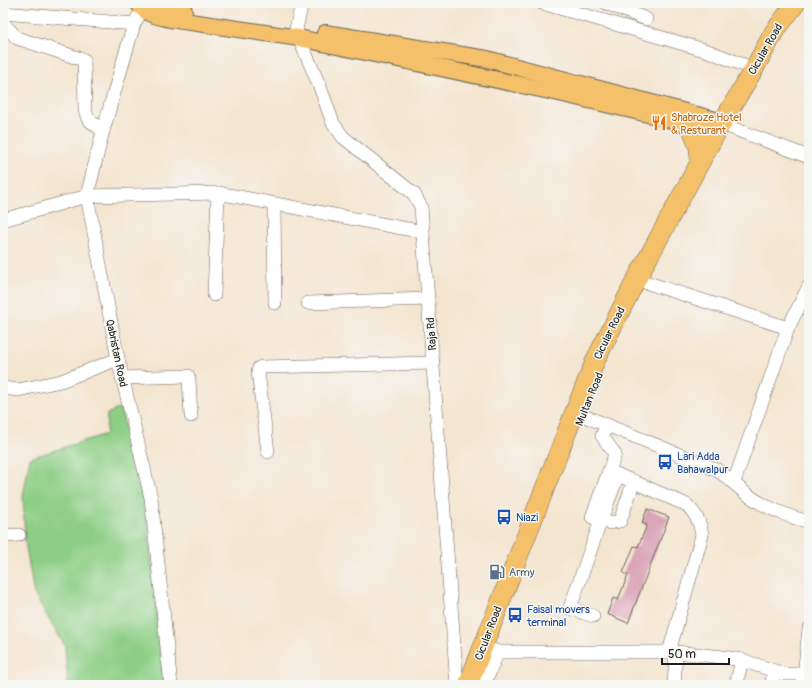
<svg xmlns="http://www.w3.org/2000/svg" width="812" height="688" viewBox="0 0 812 688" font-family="Pangolin,sans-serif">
	<rect width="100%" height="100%" fill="#f6f6f2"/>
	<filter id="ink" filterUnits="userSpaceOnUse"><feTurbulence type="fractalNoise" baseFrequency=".025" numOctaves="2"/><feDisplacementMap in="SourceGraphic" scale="8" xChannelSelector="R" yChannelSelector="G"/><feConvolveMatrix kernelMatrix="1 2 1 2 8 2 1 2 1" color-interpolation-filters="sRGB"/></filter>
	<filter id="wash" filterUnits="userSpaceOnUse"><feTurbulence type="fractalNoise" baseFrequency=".012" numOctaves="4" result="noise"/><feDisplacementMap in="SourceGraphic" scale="16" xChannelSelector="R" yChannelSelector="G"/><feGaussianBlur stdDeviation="0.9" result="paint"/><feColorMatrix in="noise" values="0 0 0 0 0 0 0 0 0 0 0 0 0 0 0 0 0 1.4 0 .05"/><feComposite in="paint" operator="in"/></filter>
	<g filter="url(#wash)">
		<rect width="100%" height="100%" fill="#f4e5d0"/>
		<!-- green -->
		<path fill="#8ecf86" stroke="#557651" d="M 120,408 L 146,508 L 164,685 L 68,685 L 65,646 L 34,594 L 25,541 L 23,496 L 30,458 L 106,434 L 107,414 Z"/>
		<g id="blocks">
			<!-- building -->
			<path fill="#d9a0b4" d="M 647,509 L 669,517 L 628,623 L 607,614 L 613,598 L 618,600 L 628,575 L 623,573 L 634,546 L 638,547 L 647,525 L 642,523 Z"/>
		</g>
	</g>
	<g filter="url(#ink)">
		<use href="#blocks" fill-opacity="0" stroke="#68625b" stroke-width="1"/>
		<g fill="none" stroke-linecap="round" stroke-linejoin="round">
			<defs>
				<g id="minor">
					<path d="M 302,3 L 296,29 L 299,38 L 320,87 L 333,123 L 343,137 L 414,194 L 421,207 L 457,685"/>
					<path d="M 542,3 L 708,51 L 754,69"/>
					<path d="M 606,3 L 646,19"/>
					<path d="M 3,13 L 134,24 L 138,17"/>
					<path d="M 3,23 L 17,38 L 84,60 L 85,110 L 88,119 L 103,131"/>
					<path d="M 134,24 L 103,131 L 87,196 L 118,359 L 151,498 L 171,685"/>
					<path d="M 732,128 L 809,157"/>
					<path d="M 274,204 L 275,303"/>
					<path d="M 3,220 L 87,196 L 218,193 L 423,232"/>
					<path d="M 645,282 L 788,328"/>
					<path d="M 214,295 L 218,193"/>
					<path d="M 308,303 L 428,299"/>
					<path d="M 122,378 L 188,376 L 189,379 L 191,416"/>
					<path d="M 3,388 L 18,390 L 61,381 L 118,359"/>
					<path d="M 582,415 L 717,470 C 727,477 735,484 744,492 C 763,507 786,516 809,522"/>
					<path d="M 607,425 L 602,436 L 615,454 L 609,471 L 687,505 C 696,514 700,522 702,535 L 669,652"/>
					<path d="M 268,452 L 258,372 L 259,368 L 262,367 L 433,363"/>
					<path d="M 609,471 L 592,517 L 601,520 L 618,475"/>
					<path d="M 734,482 L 788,328 L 809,286"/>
					<path d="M 3,536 L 19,535"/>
					<path d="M 593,616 L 570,608 L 601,520 L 610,523 L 620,521 L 634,481"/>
					<path d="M 483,646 L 498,652 L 676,652 L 723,657 L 742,660 L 783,674 L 804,674"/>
					<path d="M 484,685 L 498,652"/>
					<path d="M 674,685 L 676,652"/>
					<path d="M 736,685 L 742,660"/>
					<path d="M 771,685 L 775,671"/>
					<path d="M 803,685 L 809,629"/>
				</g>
				<g id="major">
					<path d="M 138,3 C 146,15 158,16 170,19 L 299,38 L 559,93 L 661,117 L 716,133"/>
					<path d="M 157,3 L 170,9 L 184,11"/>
					<path d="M 325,33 L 487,59 L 723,122"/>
				</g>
				<g id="highway">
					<path d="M 691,126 L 699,148 L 700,161"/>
					<path d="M 468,685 L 575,411 L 596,359 L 637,278 L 716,133 L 754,69 L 774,32 L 796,3"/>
				</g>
			</defs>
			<!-- minor casing -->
			<use href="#minor" stroke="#68625b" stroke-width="14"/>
			<!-- major casing -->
			<use href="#major" stroke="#68625b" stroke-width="18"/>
			<!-- highway casing -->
			<use href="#highway" stroke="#68625b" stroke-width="20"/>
			<!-- minor -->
			<use href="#minor" stroke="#fff" stroke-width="13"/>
			<!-- major -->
			<use href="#major" stroke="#f4c16a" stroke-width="16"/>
			<!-- highway -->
			<use href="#highway" stroke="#f4c16a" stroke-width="19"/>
		</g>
	</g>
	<!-- icons -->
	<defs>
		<symbol id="restaurant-bare" viewBox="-9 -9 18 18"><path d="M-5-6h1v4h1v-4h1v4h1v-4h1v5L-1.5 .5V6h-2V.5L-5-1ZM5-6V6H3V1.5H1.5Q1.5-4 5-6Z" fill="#e8710a" stroke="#f6f6f2" stroke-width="2.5" paint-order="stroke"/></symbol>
		<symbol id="bus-bare" viewBox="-9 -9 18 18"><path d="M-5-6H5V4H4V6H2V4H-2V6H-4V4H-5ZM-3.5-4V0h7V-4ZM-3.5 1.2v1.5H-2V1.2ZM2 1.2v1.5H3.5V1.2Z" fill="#1a4fb4" stroke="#f6f6f2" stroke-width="2.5" paint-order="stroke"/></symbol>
		<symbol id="fuel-bare" viewBox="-9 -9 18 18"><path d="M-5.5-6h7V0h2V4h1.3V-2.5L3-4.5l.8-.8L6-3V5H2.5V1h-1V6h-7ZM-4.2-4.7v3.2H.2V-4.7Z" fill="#5c6f8a" stroke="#f6f6f2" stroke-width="2.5" paint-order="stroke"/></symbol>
	</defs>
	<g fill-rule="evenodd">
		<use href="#restaurant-bare" x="648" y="112" width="22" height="22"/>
		<use href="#bus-bare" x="654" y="451" width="22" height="22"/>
		<use href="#bus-bare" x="493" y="506" width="22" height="22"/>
		<use href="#fuel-bare" x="486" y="561" width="22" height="22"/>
		<use href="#bus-bare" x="504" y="604" width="22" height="22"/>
	</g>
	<g text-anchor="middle" stroke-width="3" stroke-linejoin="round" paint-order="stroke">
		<!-- street labels -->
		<g font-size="11" fill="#1c1c1c" stroke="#f6f6f2">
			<text transform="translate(765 49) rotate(-60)" y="4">Cicular Road</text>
			<text transform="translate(609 333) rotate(-64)" y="4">Cicular Road</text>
			<text transform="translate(431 334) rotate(-94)" y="4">Raja Rd</text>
			<text transform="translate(117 353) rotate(78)" y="4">Qabristan Road</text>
			<text transform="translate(589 399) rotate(-68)" y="4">Multan Road</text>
			<text transform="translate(488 633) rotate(-69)" y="4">Cicular Road</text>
		</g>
		<!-- food labels -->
		<g font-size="11" fill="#c56008" stroke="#f6f6f2" text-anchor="start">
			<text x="671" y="121">Shabroze Hotel<tspan x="671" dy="13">&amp; Resturant</tspan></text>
		</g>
		<!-- transit labels -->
		<g font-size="11" fill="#164399" stroke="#f6f6f2" text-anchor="start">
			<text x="677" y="460">Lari Adda<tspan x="677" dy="13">Bahawalpur</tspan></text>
			<text x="516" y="521">Niazi</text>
			<text x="527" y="613">Faisal movers<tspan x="527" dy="13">terminal</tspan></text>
		</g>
		<!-- service labels -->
		<g font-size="11" fill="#4e5e75" stroke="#f6f6f2" text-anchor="start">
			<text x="509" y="576">Army</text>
		</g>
	</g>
	<!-- margin -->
	<rect width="812" height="688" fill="none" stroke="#f6f6f2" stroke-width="16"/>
	<!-- scale -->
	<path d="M662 658v6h67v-6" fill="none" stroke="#1c1c1c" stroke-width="2"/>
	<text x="668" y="658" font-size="12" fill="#1c1c1c" stroke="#f6f6f2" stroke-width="3" paint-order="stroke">50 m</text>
</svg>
